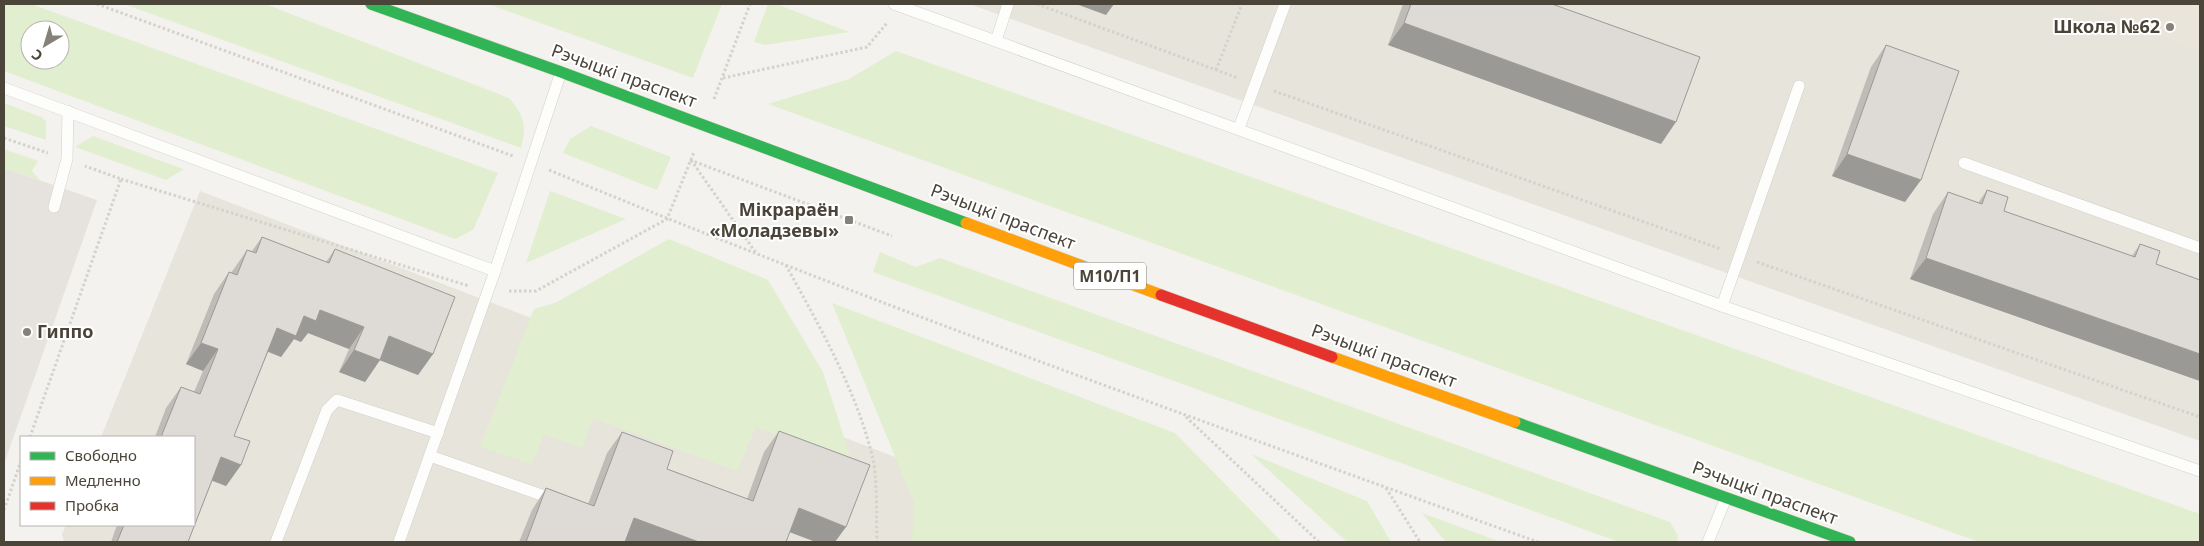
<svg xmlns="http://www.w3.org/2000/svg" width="2204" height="546" viewBox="0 0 2204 546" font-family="'Noto Sans',sans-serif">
	<rect width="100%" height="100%" fill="#f4f2ee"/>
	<!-- residential -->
	<g fill="#e7e4dc">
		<path d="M 969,4 L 2200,4 L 2200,441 Z"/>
		<path d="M 200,191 L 1117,542 L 64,542 L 62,534 L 66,525 L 194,525 L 194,437 L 101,437 Z"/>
	</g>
	<!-- education -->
	<path fill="#eae5da" d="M 2081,4 L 2200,4 L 2200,51 Z"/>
	<!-- green -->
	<g fill="#e1eecf" fill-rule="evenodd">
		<path d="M 4,4 L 31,4 L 498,173 L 473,230 L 455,239 L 4,71 ZM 30,30 L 60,30 L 60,60 L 30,60 Z"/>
		<path d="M 124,4 L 265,4 L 509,98 C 524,115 527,127 521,148 Z"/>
		<path d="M 488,4 L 722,4 L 693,78 Z"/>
		<path d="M 768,4 L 776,4 L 849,32 L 765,45 L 754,42 Z"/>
		<path d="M 896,51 L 2200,514 L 2200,542 L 1979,542 L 768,104 L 849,79 Z"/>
		<path d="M 4,103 L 41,117 L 46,121 L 46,140 L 4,126 Z"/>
		<path d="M 591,126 L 671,157 L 657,190 L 563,153 L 570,139 Z"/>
		<path d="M 93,136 L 183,169 L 184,169 L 166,180 L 75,147 Z"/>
		<path d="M 4,149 L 38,161 L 32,171 L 40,180 L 4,168 Z"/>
		<path d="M 550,191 L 626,219 L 526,263 Z"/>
		<path d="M 669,239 L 768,280 L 823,372 L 853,465 L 756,427 L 737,471 L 593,418 L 582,448 L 544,435 L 531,464 L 480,447 L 534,309 L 555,303 Z"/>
		<path d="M 880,252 L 916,267 L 940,258 L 1670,522 L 1678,536 L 1677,542 L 1619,542 L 873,272 Z"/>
		<path d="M 832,303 L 1175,433 L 1282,542 L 912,542 L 914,503 Z"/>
		<path d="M 1251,454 L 1367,501 L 1391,542 L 1347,542 Z"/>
		<path d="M 1422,513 L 1501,542 L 1446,542 Z"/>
	</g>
	<!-- parking -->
	<path fill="#e6e3df" d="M 4,168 L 97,200 L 4,464 Z"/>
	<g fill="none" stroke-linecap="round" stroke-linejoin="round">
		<defs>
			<g id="lane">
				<path d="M 894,4 L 1722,306 L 2200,471"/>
				<path d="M 996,41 L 1008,4"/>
				<path d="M 4,88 L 495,271"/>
				<path d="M 1239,128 L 1285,4"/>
				<path d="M 1964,163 L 2200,248"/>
				<path d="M 54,207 L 67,159 L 68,111"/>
				<path d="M 1722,306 L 1799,86"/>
				<path d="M 430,456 L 556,500"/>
				<path d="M 276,542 L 327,410 L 337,400 L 438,433"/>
				<path d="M 399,542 L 495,271 L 561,72"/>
				<path d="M 1708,542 L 1726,498"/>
			</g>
			<g id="fast">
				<path d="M 371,4 L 561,72 L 966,223"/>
				<path d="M 1515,422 L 1850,542"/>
			</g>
			<g id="slow">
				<path d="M 966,223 L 1161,295"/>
				<path d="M 1332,357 L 1515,422"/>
			</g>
			<path id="jam" d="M 1161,295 L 1332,357"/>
		</defs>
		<!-- lane casing -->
		<use href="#lane" stroke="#d2d0cb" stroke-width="12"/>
		<!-- fast casing -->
		<use href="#fast" stroke="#d6cebb" stroke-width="12"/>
		<!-- slow casing -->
		<use href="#slow" stroke="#d6cebb" stroke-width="12"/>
		<!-- jam casing -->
		<use href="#jam" stroke="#d6cebb" stroke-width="12"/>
		<!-- path -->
		<g stroke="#d3d2cc" stroke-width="3" stroke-dasharray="2.5 2.5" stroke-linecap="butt">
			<path d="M 97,4 L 513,156"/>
			<path d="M 1037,4 L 1238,78"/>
			<path d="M 1216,70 L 1242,4"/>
			<path d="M 723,78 L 867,47 L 887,23"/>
			<path d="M 1274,91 L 1721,249"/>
			<path d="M 714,99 L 750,4"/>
			<path d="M 4,138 L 48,153"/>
			<path d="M 690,160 L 892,236"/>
			<path d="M 691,160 L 756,253"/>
			<path d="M 549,170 C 874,305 1207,423 1538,542"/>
			<path d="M 121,179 L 469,286"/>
			<path d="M 1757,262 L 2200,417"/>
			<path d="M 786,265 C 819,326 855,387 872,455 C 878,477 876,518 877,542"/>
			<path d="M 509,291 L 536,291 L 667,219 L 694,152"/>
			<path d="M 1186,417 L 1319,542"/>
			<path d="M 30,437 L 121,179 L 85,166"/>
			<path d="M 1386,488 L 1420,542"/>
			<path d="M 4,510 L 21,461"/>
		</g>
		<!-- lane -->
		<use href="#lane" stroke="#fdfdfc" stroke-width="11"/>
		<!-- fast -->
		<use href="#fast" stroke="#30b455" stroke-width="11"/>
		<!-- slow -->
		<use href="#slow" stroke="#ff9f0a" stroke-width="11"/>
		<!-- jam -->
		<use href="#jam" stroke="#e5322d" stroke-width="11"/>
	</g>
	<!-- wall -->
	<g fill="#bfbcb8">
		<path d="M 1403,4 L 1552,4 L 1661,144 L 1388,45 Z"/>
		<path d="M 1886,45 L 1905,202 L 1832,176 L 1871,67 Z"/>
		<path d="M 1987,190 L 2004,211 L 2132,256 L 2140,244 L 2156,264 L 2200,280 L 2200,381 L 1910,279 L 1933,214 L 1948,192 L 1978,203 Z"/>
		<path d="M 262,237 L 326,262 L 335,249 L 433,354 L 418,375 L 380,360 L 365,382 L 339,372 L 349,349 L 308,333 L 301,342 L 294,339 L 281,357 L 268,352 L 234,436 L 241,465 L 226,486 L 212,481 L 188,542 L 111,542 L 117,525 L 194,525 L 194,437 L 155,437 L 166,408 L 181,387 L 194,392 L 203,371 L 186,364 L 214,294 L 229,272 L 231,273 L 247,250 L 252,251 Z"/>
		<path d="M 779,431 L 835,542 L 816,542 L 790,532 L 626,542 L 519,542 L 532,510 L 546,488 L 588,504 L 607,453 L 622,432 L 667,469 L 747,499 L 764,452 Z"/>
	</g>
	<!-- shaded-wall -->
	<g fill="#9b9996">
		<path d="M 1076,4 L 1114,4 L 1106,15 Z"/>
		<path d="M 1404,23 L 1676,122 L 1661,144 L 1388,45 Z"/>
		<path d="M 1847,154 L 1921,180 L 1905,202 L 1832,176 Z"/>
		<path d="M 1926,258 L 2200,354 L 2200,381 L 1910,279 Z"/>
		<path d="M 320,310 L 364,327 L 349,349 L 308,333 L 301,342 L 294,339 L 281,357 L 262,349 L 277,328 L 304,316 Z"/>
		<path d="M 389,336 L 433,354 L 418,375 L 374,358 Z"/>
		<path d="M 201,343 L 218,349 L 203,371 L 186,364 Z"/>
		<path d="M 354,350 L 380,360 L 365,382 L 339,372 Z"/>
		<path d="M 221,457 L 241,465 L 226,486 L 206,478 Z"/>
		<path d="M 799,508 L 846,527 L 835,542 L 816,542 L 784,530 Z"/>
		<path d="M 634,518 L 699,542 L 628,542 L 619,539 Z"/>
	</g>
	<!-- building -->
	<g fill="#dedbd6" stroke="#9b9996">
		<path d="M 1411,4 L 1552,4 L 1700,57 L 1676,122 L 1404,23 Z"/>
		<path d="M 1886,45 L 1959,71 L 1921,180 L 1847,154 Z"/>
		<path d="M 1987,190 L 2008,197 L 2004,211 L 2135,257 L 2140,244 L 2160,251 L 2156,264 L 2200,280 L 2200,354 L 1926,258 L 1948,192 L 1982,204 Z"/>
		<path d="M 262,237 L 329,263 L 335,249 L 455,297 L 433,354 L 389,336 L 380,360 L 354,350 L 364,327 L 320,310 L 316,321 L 304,316 L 296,336 L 277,328 L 234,436 L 250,441 L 241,465 L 221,457 L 188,542 L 117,542 L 124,525 L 194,525 L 194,437 L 161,437 L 181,387 L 200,394 L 218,349 L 201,343 L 229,272 L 237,275 L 247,250 L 256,253 Z"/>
		<path d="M 779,431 L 870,465 L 846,527 L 799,508 L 786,542 L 699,542 L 634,518 L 625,542 L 526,542 L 546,488 L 594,506 L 622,432 L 673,451 L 667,469 L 753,501 Z"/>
	</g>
	<!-- markers -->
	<g fill="#868178" stroke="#fff" stroke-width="2">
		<circle cx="2170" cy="27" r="5"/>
		<rect x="844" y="215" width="10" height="10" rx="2.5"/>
		<circle cx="27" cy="332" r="5"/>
	</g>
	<g text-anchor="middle" stroke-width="4" stroke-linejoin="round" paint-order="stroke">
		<!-- shield labels -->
		<rect fill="#fff" stroke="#817c74" stroke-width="1" x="1074" y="262.5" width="72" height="27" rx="4"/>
		<g font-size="16" font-weight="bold" fill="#4b4439">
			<text x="1110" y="282">М10/П1</text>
		</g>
		<!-- poi labels -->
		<g font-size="18" font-weight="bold" fill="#4b4439" stroke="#fff" text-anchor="end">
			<text x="2160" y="33">Школа №62</text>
			<text x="839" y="216">Мікрараён<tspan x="839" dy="21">«Моладзевы»</tspan></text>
			<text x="37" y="338" text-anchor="start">Гиппо</text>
		</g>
		<!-- street labels -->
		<g font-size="18" fill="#4b4439" stroke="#fff">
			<text transform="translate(624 76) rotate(20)" y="6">Рэчыцкі праспект</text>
			<text transform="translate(1003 217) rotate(21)" y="6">Рэчыцкі праспект</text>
			<text transform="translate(1384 356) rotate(20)" y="6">Рэчыцкі праспект</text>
			<text transform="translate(1765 493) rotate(20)" y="6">Рэчыцкі праспект</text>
		</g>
	</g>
	<!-- border -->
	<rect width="2204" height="546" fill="none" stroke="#4b4439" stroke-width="10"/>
	<!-- legend -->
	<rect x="20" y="436" width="175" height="90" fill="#ffffff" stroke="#b7b4b0"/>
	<rect x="30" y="452" width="25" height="8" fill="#30b455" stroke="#b7b4b0"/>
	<text x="65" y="461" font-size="15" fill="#4b4439">Свободно</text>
	<rect x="30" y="477" width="25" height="8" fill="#ff9f0a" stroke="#b7b4b0"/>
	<text x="65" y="486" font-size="15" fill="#4b4439">Медленно</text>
	<rect x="30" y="502" width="25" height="8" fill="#e5322d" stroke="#b7b4b0"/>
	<text x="65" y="511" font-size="15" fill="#4b4439">Пробка</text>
	<!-- north arrow -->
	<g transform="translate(45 45) rotate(218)"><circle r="24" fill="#ffffff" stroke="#b7b4b0"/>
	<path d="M0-4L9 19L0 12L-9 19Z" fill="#868178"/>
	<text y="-8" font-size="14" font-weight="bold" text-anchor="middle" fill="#4b4439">С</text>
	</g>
</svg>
